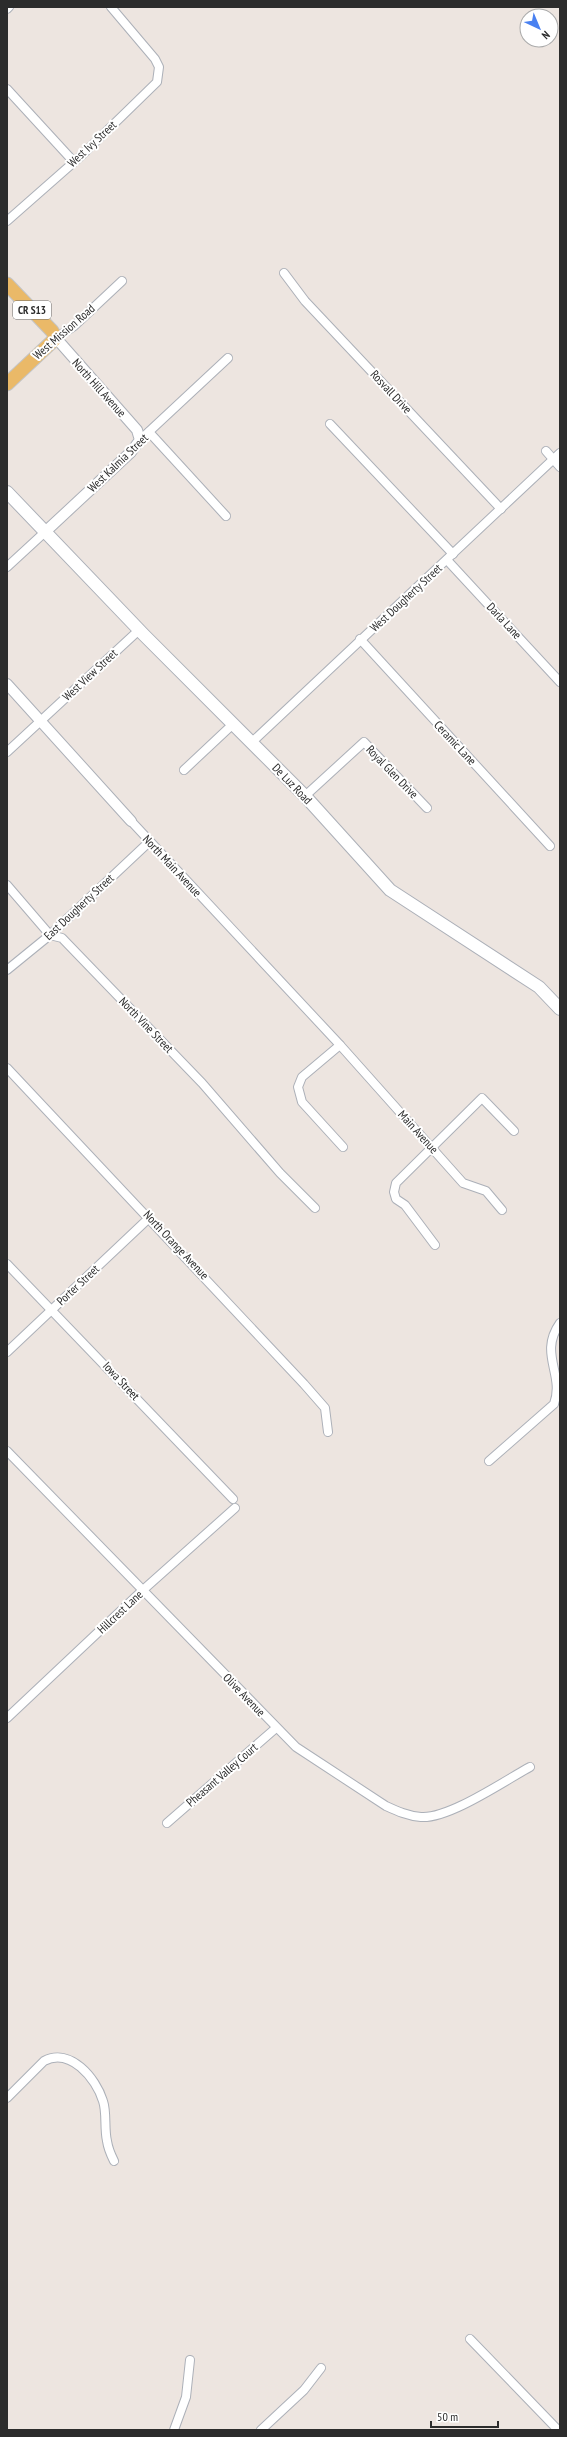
<svg xmlns="http://www.w3.org/2000/svg" width="567" height="2437" viewBox="0 0 567 2437" font-family="'PT Sans Narrow',sans-serif">
	<rect width="100%" height="100%" fill="#ede5e0"/>
	<g fill="none" stroke-linecap="round" stroke-linejoin="round">
		<defs>
			<g id="minor">
				<path d="M 7,9 L 9,7"/>
				<path d="M 7,89 L 74,162"/>
				<path d="M 7,221 L 82,155 L 157,82 L 159,67 L 155,59 L 111,7"/>
				<path d="M 284,273 L 305,301 L 501,509"/>
				<path d="M 56,338 L 74,326 L 122,281"/>
				<path d="M 330,424 L 453,554"/>
				<path d="M 149,432 L 226,516"/>
				<path d="M 140,440 L 228,358"/>
				<path d="M 546,451 L 560,467"/>
				<path d="M 447,560 L 560,682"/>
				<path d="M 7,567 L 45,532"/>
				<path d="M 360,639 L 550,846"/>
				<path d="M 251,743 L 560,453"/>
				<path d="M 7,752 L 139,630"/>
				<path d="M 184,770 L 232,725"/>
				<path d="M 305,796 L 364,742 L 427,808"/>
				<path d="M 131,821 L 340,1045 L 463,1183 L 486,1191 L 502,1210"/>
				<path d="M 7,885 L 50,935 L 62,938 L 202,1083 L 280,1173 L 315,1208"/>
				<path d="M 7,970 L 50,935 L 149,842"/>
				<path d="M 340,1045 L 302,1077 L 298,1087 L 302,1102 L 343,1147"/>
				<path d="M 7,1068 L 304,1384 L 325,1408 L 328,1432"/>
				<path d="M 435,1245 L 405,1205 L 396,1199 L 394,1192 L 396,1183 L 482,1098 L 514,1131"/>
				<path d="M 7,1264 L 233,1499"/>
				<path d="M 7,1352 L 149,1218"/>
				<path d="M 7,1451 L 296,1747 L 386,1806 C 397,1811 408,1816 421,1817 C 449,1819 504,1781 530,1767"/>
				<path d="M 489,1461 L 554,1404 C 565,1374 538,1354 560,1323"/>
				<path d="M 7,1718 L 143,1590 L 235,1508"/>
				<path d="M 167,1823 L 276,1728"/>
				<path d="M 7,2098 L 44,2061 C 70,2047 96,2078 103,2101 C 107,2113 104,2128 107,2141 C 108,2148 111,2155 114,2161"/>
				<path d="M 470,2339 L 558,2430"/>
				<path d="M 174,2430 L 186,2397 L 190,2360"/>
				<path d="M 261,2430 L 304,2390 L 321,2368"/>
			</g>
			<g id="tertiary">
				<path d="M 45,532 L 131,452 L 140,440 L 137,430 L 56,338"/>
				<path d="M 7,684 L 131,821"/>
			</g>
			<path id="secondary" d="M 7,492 L 144,635 L 305,796 L 390,890 L 539,987 L 560,1009"/>
			<path id="primary" d="M 7,284 L 52,331 L 56,338 L 7,384"/>
		</defs>
		<!-- minor casing -->
		<use href="#minor" stroke="#acb0b8" stroke-width="10"/>
		<!-- tertiary casing -->
		<use href="#tertiary" stroke="#acb0b8" stroke-width="12"/>
		<!-- secondary casing -->
		<use href="#secondary" stroke="#acb0b8" stroke-width="14"/>
		<!-- primary casing -->
		<use href="#primary" stroke="#c4c4c4" stroke-width="15"/>
		<!-- minor -->
		<use href="#minor" stroke="#fff" stroke-width="8"/>
		<!-- tertiary -->
		<use href="#tertiary" stroke="#fff" stroke-width="10"/>
		<!-- secondary -->
		<use href="#secondary" stroke="#fff" stroke-width="12"/>
		<!-- primary -->
		<use href="#primary" stroke="#eab968" stroke-width="13"/>
	</g>
	<g text-anchor="middle" stroke-width="4" stroke-linejoin="round" paint-order="stroke">
		<!-- shield labels -->
		<rect fill="#fff" stroke="#6b6b6b" stroke-width="1" x="13" y="301" width="38" height="18" rx="3"/>
		<g font-size="11" font-weight="bold" fill="#2c2c2c">
			<text x="32" y="314">CR S13</text>
		</g>
		<!-- street labels -->
		<g font-size="12" fill="#2c2c2c" stroke="#fff">
			<text transform="translate(92 144) rotate(-43)" y="4">West Ivy Street</text>
			<text transform="translate(64 332) rotate(-41)" y="4">West Mission Road</text>
			<text transform="translate(99 388) rotate(48)" y="4">North Hill Avenue</text>
			<text transform="translate(391 392) rotate(47)" y="4">Rosvall Drive</text>
			<text transform="translate(118 463) rotate(-44)" y="4">West Kalmia Street</text>
			<text transform="translate(406 598) rotate(-43)" y="4">West Dougherty Street</text>
			<text transform="translate(504 621) rotate(47)" y="4">Darla Lane</text>
			<text transform="translate(90 675) rotate(-43)" y="4">West View Street</text>
			<text transform="translate(455 743) rotate(47)" y="4">Ceramic Lane</text>
			<text transform="translate(392 772) rotate(46)" y="4">Royal Glen Drive</text>
			<text transform="translate(292 784) rotate(46)" y="4">De Luz Road</text>
			<text transform="translate(172 866) rotate(47)" y="4">North Main Avenue</text>
			<text transform="translate(79 907) rotate(-43)" y="4">East Dougherty Street</text>
			<text transform="translate(146 1025) rotate(46)" y="4">North Vine Street</text>
			<text transform="translate(418 1132) rotate(48)" y="4">Main Avenue</text>
			<text transform="translate(176 1245) rotate(47)" y="4">North Orange Avenue</text>
			<text transform="translate(78 1285) rotate(-43)" y="4">Porter Street</text>
			<text transform="translate(121 1381) rotate(47)" y="4">Iowa Street</text>
			<text transform="translate(120 1612) rotate(-43)" y="4">Hillcrest Lane</text>
			<text transform="translate(244 1695) rotate(46)" y="4">Olive Avenue</text>
			<text transform="translate(222 1775) rotate(-41)" y="4">Pheasant Valley Court</text>
		</g>
	</g>
	<!-- border -->
	<rect width="567" height="2437" fill="none" stroke="#2c2c2c" stroke-width="16"/>
	<!-- north arrow -->
	<g transform="translate(539 28) rotate(136)"><circle r="19" fill="#ffffff" stroke="#ababab"/>
	<path d="M0-3L7 15L0 10L-7 15Z" fill="#4981f1"/>
	<text y="-6" font-size="11" font-weight="bold" text-anchor="middle" fill="#2c2c2c">N</text>
	</g>
	<!-- scale -->
	<path d="M431 2421v6h67v-6" fill="none" stroke="#2c2c2c" stroke-width="2"/>
	<text x="437" y="2421" font-size="12" fill="#2c2c2c" stroke="#ffffff" stroke-width="3" paint-order="stroke">50 m</text>
</svg>
